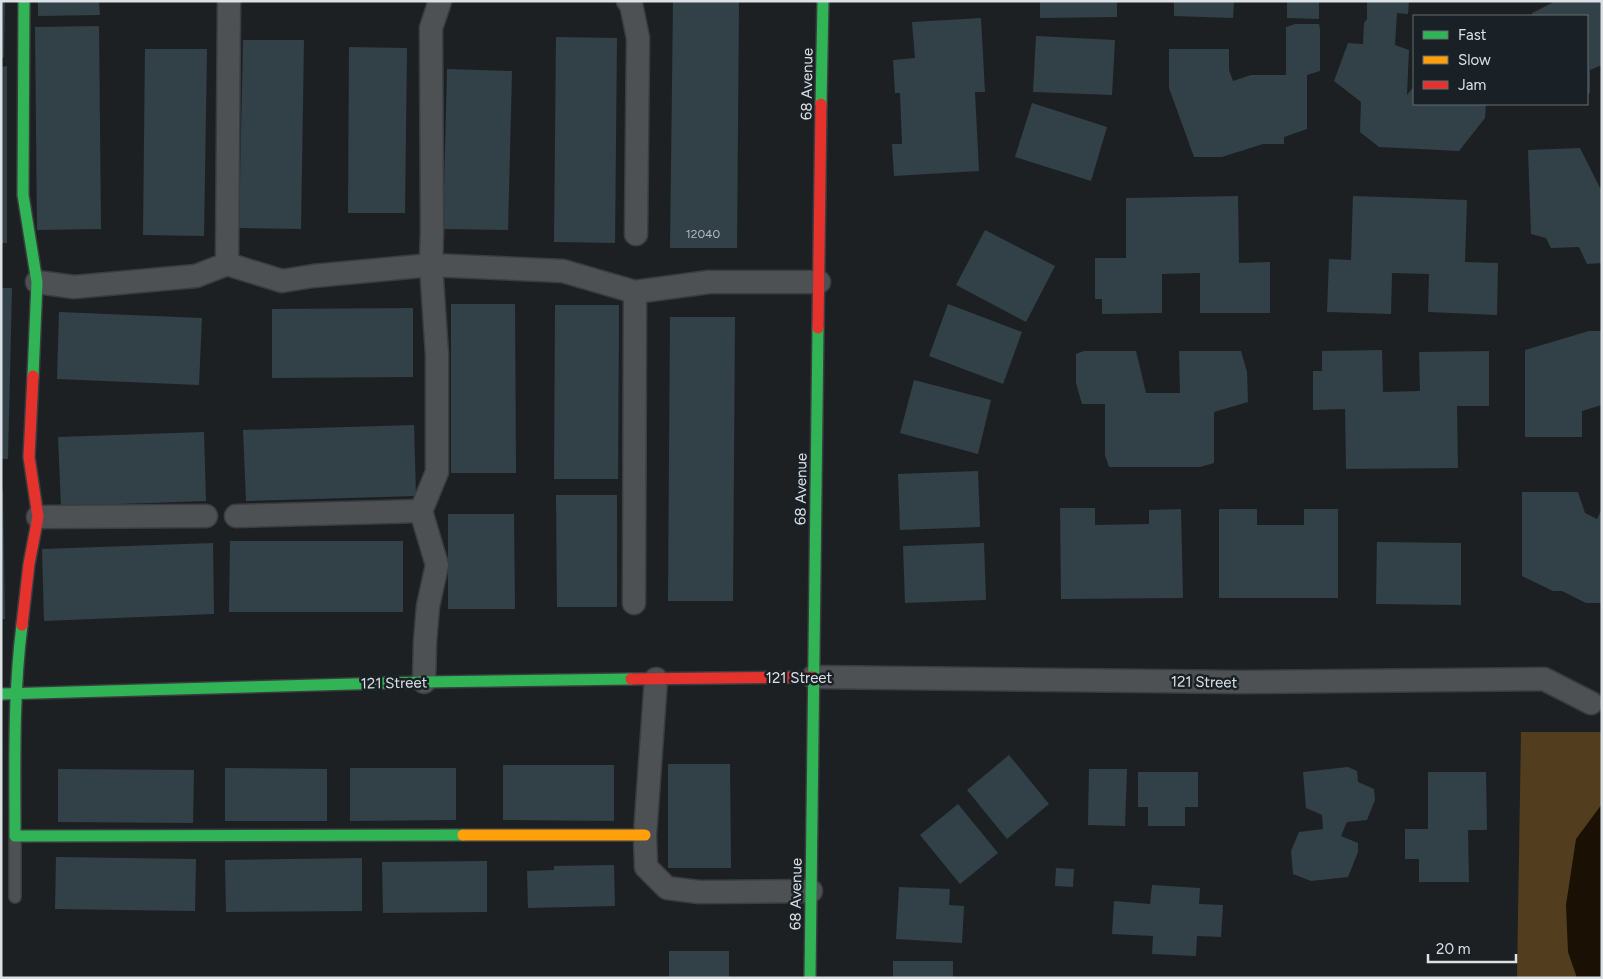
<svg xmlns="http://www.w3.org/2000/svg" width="1603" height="979" viewBox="0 0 1603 979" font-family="Figtree,sans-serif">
	<rect width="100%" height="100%" fill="#1c2023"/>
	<!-- green -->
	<path fill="#523d1e" d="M 1521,732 L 1602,732 L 1602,978 L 1517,978 Z"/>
	<!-- water -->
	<path fill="#1a1004" d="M 1602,804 L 1602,978 L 1577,978 L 1568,952 L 1566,905 L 1576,839 Z"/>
	<!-- building -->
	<g fill="#324048">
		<path d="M 1,1 L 5,1 L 4,58 L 1,57 Z"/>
		<path d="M 38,1 L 99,1 L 100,15 L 38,16 Z"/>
		<path d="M 673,1 L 739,1 L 737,248 L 670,248 Z"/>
		<path d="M 1040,1 L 1117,1 L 1117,17 L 1040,18 Z"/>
		<path d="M 1174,1 L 1234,1 L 1233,18 L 1174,16 Z"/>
		<path d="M 1287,1 L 1319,1 L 1319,19 L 1287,18 Z"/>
		<path d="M 1367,1 L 1409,1 L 1408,14 L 1397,13 L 1395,45 L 1409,50 L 1407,95 L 1414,86 L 1414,104 L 1486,104 L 1485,118 L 1459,151 L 1379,147 L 1360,132 L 1361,102 L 1334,81 L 1348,43 L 1363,44 L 1364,23 L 1367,19 Z"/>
		<path d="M 1553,1 L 1602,1 L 1602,65 L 1590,70 L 1590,93 L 1587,94 L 1587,16 L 1532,16 L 1532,13 L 1552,3 Z"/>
		<path d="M 981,18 L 985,92 L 975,92 L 979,171 L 894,176 L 892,144 L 902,144 L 900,93 L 895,93 L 893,60 L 915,58 L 912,22 Z"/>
		<path d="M 1295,24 L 1319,24 L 1320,29 L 1320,71 L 1307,75 L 1307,129 L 1284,137 L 1284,144 L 1263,144 L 1222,157 L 1194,157 L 1169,88 L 1169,49 L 1229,49 L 1229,70 L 1233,81 L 1251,75 L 1286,75 L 1286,27 Z"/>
		<path d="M 99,26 L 101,229 L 37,230 L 35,27 Z"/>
		<path d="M 1036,36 L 1115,40 L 1112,95 L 1033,92 Z"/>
		<path d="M 556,37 L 617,38 L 615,243 L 554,242 Z"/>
		<path d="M 243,40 L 304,40 L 301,229 L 239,228 Z"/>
		<path d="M 349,47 L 407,48 L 405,213 L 348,213 Z"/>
		<path d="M 145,49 L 207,49 L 204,236 L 143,235 Z"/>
		<path d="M 7,66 L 7,243 L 1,243 L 1,67 Z"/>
		<path d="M 447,69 L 512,71 L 508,230 L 443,229 Z"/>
		<path d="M 1032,103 L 1107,127 L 1091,181 L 1015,157 Z"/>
		<path d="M 1580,148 L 1600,188 L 1602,188 L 1602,263 L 1587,264 L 1579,247 L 1551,248 L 1546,238 L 1531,234 L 1528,150 Z"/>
		<path d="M 1238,196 L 1239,263 L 1270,262 L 1270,313 L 1200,313 L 1200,273 L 1162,274 L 1162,313 L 1102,314 L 1102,299 L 1095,299 L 1095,258 L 1126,258 L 1126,198 Z"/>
		<path d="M 1353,196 L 1467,200 L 1465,262 L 1498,263 L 1497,315 L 1428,312 L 1429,274 L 1392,273 L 1391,314 L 1327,312 L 1329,259 L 1351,260 Z"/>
		<path d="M 985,230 L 1055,266 L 1026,322 L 956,285 Z"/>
		<path d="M 1,288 L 12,288 L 8,459 L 1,459 Z"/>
		<path d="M 451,304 L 515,304 L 516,473 L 451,473 Z"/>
		<path d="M 948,304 L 1022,332 L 1003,384 L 929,356 Z"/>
		<path d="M 555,305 L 619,305 L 618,479 L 554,479 Z"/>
		<path d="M 413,308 L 413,377 L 272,378 L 272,309 Z"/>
		<path d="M 59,312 L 202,318 L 199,385 L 57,379 Z"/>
		<path d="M 670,317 L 735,317 L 733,601 L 668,601 Z"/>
		<path d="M 1589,331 L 1602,331 L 1602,405 L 1582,411 L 1582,437 L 1525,437 L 1525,350 Z"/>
		<path d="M 1382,350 L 1383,392 L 1420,391 L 1419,352 L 1489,351 L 1489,406 L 1457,406 L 1458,468 L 1346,469 L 1345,409 L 1313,410 L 1313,371 L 1322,371 L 1322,351 Z"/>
		<path d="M 1084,351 L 1136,351 L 1146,393 L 1180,393 L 1179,351 L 1241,351 L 1247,372 L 1248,402 L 1214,412 L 1214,463 L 1200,467 L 1109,467 L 1105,455 L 1105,404 L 1082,404 L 1076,383 L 1076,354 Z"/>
		<path d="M 914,380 L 991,400 L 978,454 L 900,433 Z"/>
		<path d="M 414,425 L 416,496 L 246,501 L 243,430 Z"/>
		<path d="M 204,432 L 206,501 L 61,506 L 58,437 Z"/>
		<path d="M 978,471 L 980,527 L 900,530 L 898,474 Z"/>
		<path d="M 1,490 L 3,490 L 5,619 L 1,619 Z"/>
		<path d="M 1522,492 L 1578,492 L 1585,513 L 1597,519 L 1602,509 L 1602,603 L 1586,603 L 1562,591 L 1553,591 L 1522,576 Z"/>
		<path d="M 556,495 L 617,495 L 617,607 L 557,607 Z"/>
		<path d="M 1060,508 L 1095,508 L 1095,525 L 1149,524 L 1149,510 L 1181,509 L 1183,598 L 1061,599 Z"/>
		<path d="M 1219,509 L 1257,509 L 1257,525 L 1304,525 L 1304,509 L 1338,509 L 1338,598 L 1219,598 Z"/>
		<path d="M 448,514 L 514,514 L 515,609 L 448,609 Z"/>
		<path d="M 230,541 L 403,541 L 403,612 L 229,612 Z"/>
		<path d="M 1377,542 L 1461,543 L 1461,605 L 1376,604 Z"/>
		<path d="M 213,543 L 214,614 L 44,621 L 42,549 Z"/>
		<path d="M 984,543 L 986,600 L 905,603 L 903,546 Z"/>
		<path d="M 1009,755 L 1049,804 L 1007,839 L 967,790 Z"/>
		<path d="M 668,764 L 730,764 L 731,868 L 668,868 Z"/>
		<path d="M 503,765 L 614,765 L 614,821 L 503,820 Z"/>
		<path d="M 1348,767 L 1357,771 L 1358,782 L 1374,789 L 1375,800 L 1367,820 L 1347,822 L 1341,836 L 1358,843 L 1358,852 L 1348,877 L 1311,881 L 1293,874 L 1291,851 L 1299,832 L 1323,829 L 1322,815 L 1306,808 L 1303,772 Z"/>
		<path d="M 225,768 L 327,769 L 327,821 L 225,821 Z"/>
		<path d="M 350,768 L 456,768 L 456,820 L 350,821 Z"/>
		<path d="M 58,769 L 194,770 L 193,823 L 58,822 Z"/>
		<path d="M 1089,769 L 1127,769 L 1125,826 L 1088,825 Z"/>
		<path d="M 1138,772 L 1198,772 L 1198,807 L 1185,807 L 1185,826 L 1148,826 L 1148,807 L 1138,807 Z"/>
		<path d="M 1428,772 L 1486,772 L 1487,830 L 1468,830 L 1469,882 L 1419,882 L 1419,859 L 1405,859 L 1405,829 L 1428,829 Z"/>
		<path d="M 958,804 L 998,853 L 960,884 L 920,835 Z"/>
		<path d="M 56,857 L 196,859 L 195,911 L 55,909 Z"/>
		<path d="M 362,858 L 362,911 L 226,912 L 225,860 Z"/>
		<path d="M 487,861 L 487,912 L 383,913 L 382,862 Z"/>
		<path d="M 614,865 L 615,906 L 528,908 L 527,871 L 554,870 L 554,866 Z"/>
		<path d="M 1056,868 L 1074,869 L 1073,887 L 1055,886 Z"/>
		<path d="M 1152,885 L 1200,888 L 1199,904 L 1223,905 L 1221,937 L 1197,936 L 1196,956 L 1152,954 L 1153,936 L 1112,934 L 1114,901 L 1150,904 Z"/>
		<path d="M 899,887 L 950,889 L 949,905 L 964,906 L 962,943 L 896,939 Z"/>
		<rect x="669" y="951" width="60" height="27"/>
		<rect x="893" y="961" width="60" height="17"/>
	</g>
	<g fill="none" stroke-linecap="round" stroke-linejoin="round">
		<defs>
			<path id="lane" d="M 15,836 L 15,897"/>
			<g id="street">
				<path d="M 628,1 L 631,4 L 638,38 L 636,234"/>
				<path d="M 227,264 L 229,1"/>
				<path d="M 37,282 L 74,287 L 196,276 L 227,264 L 282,281 L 313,276 L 431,265 L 563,271 L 635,292 L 709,282 L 819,282"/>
				<path d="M 236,516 L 421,511"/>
				<path d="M 38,517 L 206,516"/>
				<path d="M 634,603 L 635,292"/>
				<path d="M 813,677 L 1239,682 L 1544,679 L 1591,703"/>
				<path d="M 656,679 L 645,835 L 646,867 L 667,888 L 699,892 L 811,891"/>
				<path d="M 424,682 L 425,642 L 428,606 L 437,565 L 421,511 L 437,472 L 437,355 L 431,265 L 432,230 L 431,28 L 440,1"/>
			</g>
			<g id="fast">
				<path d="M 24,1 L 23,195 L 37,282 L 33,376"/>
				<path d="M 821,104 L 823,1"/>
				<path d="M 22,625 C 13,695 15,766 15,836 L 463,835"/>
				<path d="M 1,694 L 424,682 L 631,679"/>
				<path d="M 810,978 L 818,328"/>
			</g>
			<path id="slow" d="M 463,835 L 645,835"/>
			<g id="jam">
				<path d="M 818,328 L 821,104"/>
				<path d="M 22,625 L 29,564 L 38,517 L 29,457 L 33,376"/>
				<path d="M 631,679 L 813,677"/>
			</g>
		</defs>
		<!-- lane casing -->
		<use href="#lane" stroke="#3a3d3f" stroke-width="14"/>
		<!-- street casing -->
		<use href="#street" stroke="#3a3d3f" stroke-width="25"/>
		<!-- fast casing -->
		<use href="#fast" stroke="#3a3d3f" stroke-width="14"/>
		<!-- slow casing -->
		<use href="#slow" stroke="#3a3d3f" stroke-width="14"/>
		<!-- jam casing -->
		<use href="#jam" stroke="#3a3d3f" stroke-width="14"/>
		<!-- lane -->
		<use href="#lane" stroke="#4e5153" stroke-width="11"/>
		<!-- street -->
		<use href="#street" stroke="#4e5153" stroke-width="22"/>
		<!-- fast -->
		<use href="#fast" stroke="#30b455" stroke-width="11"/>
		<!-- slow -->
		<use href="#slow" stroke="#ff9f0a" stroke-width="11"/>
		<!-- jam -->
		<use href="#jam" stroke="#e5322d" stroke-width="11"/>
	</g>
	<g text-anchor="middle" stroke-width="5" stroke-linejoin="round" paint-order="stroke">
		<!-- number labels -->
		<g font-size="12" fill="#b2b9be">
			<text x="703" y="238">12040</text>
		</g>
		<!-- street labels -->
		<g font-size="15" fill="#dce1e5" stroke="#192026">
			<text transform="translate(807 84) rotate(-89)" y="5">68 Avenue</text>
			<text transform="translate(801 489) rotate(-89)" y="5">68 Avenue</text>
			<text x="799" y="683">121 Street</text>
			<text transform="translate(1204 682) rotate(1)" y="5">121 Street</text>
			<text transform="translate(394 683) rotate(-1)" y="5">121 Street</text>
			<text transform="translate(796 894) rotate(-89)" y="5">68 Avenue</text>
		</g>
	</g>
	<!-- border -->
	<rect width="1603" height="979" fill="none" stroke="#dce1e5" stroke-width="5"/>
	<!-- legend -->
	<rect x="1413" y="15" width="175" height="90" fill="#192026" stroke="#676d72"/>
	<rect x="1423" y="31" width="25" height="8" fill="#30b455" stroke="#676d72"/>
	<text x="1458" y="40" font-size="15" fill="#dce1e5">Fast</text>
	<rect x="1423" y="56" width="25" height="8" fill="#ff9f0a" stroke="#676d72"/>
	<text x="1458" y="65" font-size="15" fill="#dce1e5">Slow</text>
	<rect x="1423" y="81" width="25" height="8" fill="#e5322d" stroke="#676d72"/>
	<text x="1458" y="90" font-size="15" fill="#dce1e5">Jam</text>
	<!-- scale -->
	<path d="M1428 954v8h88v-8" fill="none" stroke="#dce1e5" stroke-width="2.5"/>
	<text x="1436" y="954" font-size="15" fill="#dce1e5" stroke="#192026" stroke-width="4" paint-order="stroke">20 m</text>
</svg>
